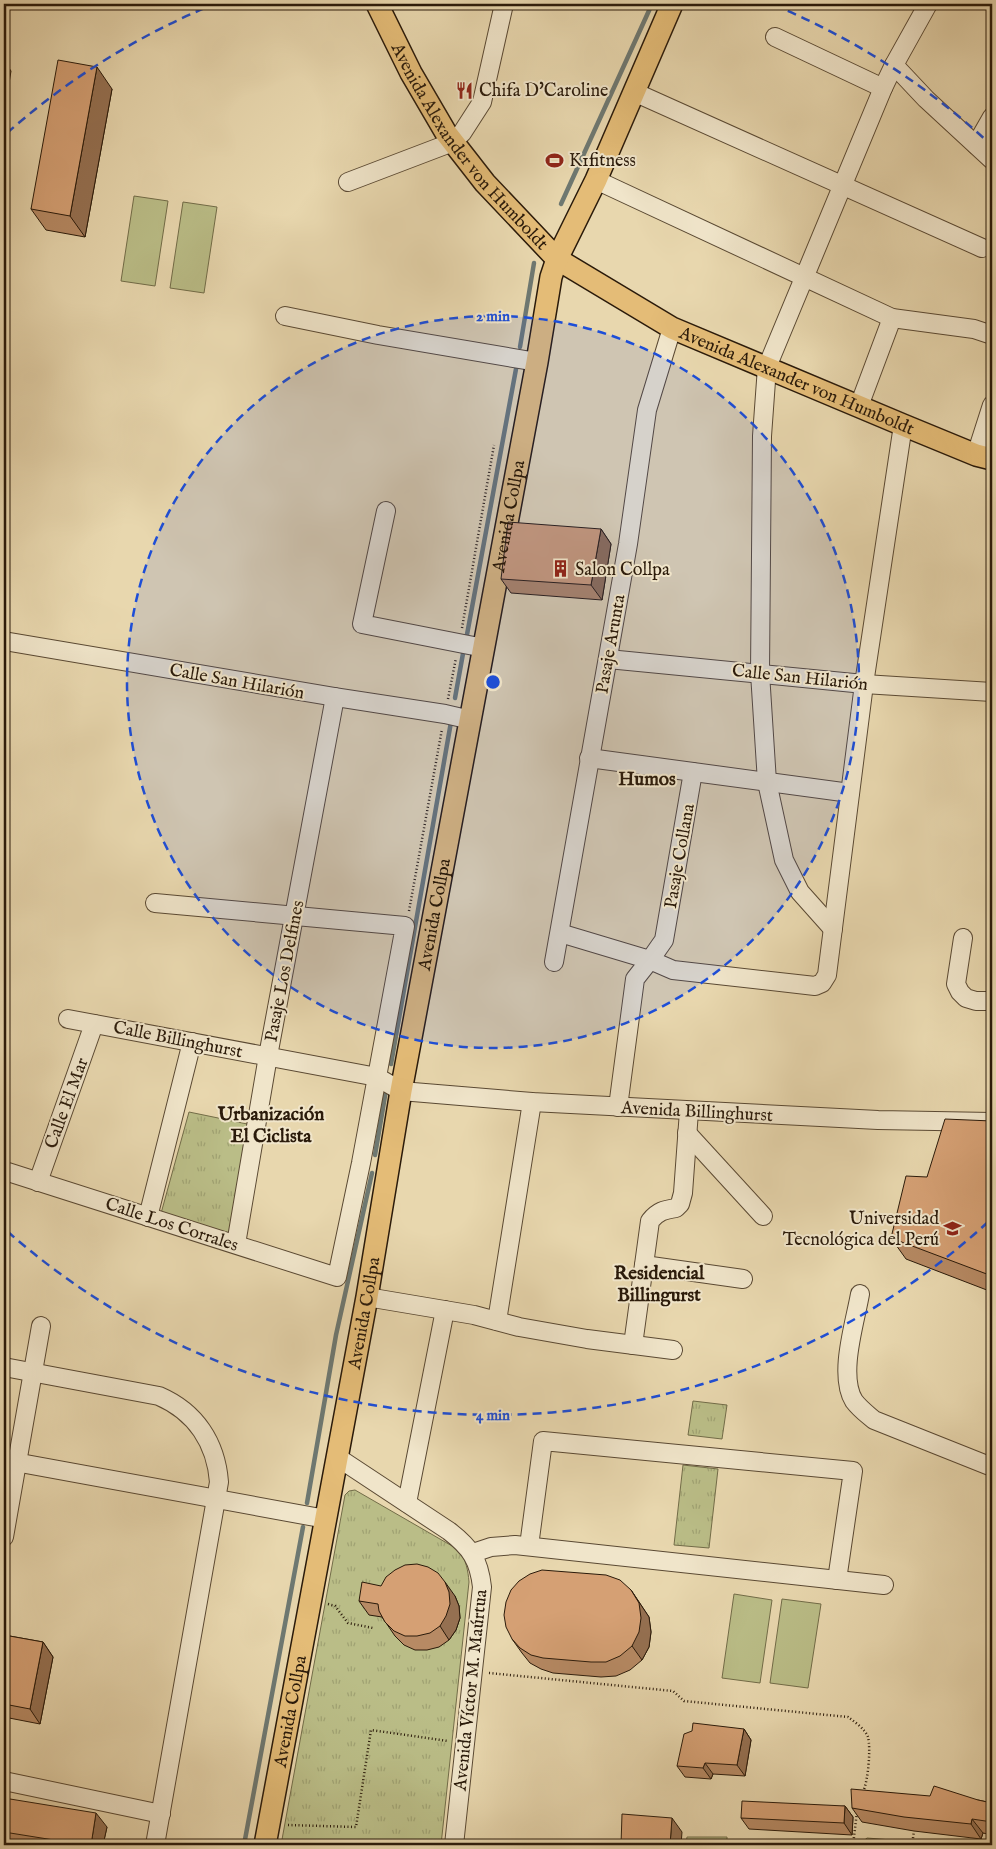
<svg xmlns="http://www.w3.org/2000/svg" width="996" height="1849" viewBox="0 0 996 1849" font-family="'IM FELL English',serif">
	<defs>
		<pattern id="park-tufts" width="24" height="20" patternUnits="userSpaceOnUse" patternTransform="scale(1.25)"><rect width="24" height="20" fill="#babd87"/><path d="M3 7l-1-3M5 7V3M7 7l1-3M15 17l-1-3M17 17v-4M19 17l1-3" fill="none" stroke="#a0a273"/></pattern>
	</defs>
	<rect width="100%" height="100%" fill="#e8d7ae"/>
	<filter id="stains"><feTurbulence type="fractalNoise" baseFrequency=".004" numOctaves="4"/><feColorMatrix values="0 0 0 0 .2 0 0 0 0 .09 0 0 0 0 .02 0 0 0 .5 -.17"/></filter>
	<radialGradient id="worn" r=".72"><stop offset=".6" stop-color="#630" stop-opacity="0"/><stop offset="1" stop-color="#630" stop-opacity=".3"/></radialGradient>
	<!-- green -->
	<g fill="#babd87" stroke="#726c48">
		<path d="M 134,196 L 168,201 L 155,286 L 121,281 Z"/>
		<path d="M 183,202 L 217,207 L 204,293 L 170,288 Z"/>
		<path d="M 734,1594 L 772,1600 L 760,1683 L 722,1678 Z"/>
		<path d="M 782,1599 L 821,1604 L 808,1688 L 770,1683 Z"/>
		<path d="M 687,1837 L 727,1837 L 727,1845 L 686,1845 Z"/>
		<path d="M 867,1838 L 953,1845 L 860,1845 L 861,1843 Z"/>
	</g>
	<!-- park -->
	<g fill="url(#park-tufts)" stroke="#726c48">
		<path d="M 189,1112 L 257,1126 L 234,1242 L 160,1217 Z"/>
		<path d="M 693,1401 L 727,1405 L 722,1439 L 688,1435 Z"/>
		<path d="M 683,1465 L 718,1469 L 709,1548 L 674,1545 Z"/>
		<path d="M 355,1490 L 459,1550 C 466,1560 468,1570 469,1582 L 441,1845 L 281,1845 L 345,1495 L 349,1491 Z"/>
	</g>
	<g fill="none" stroke-linecap="round" stroke-linejoin="round">
		<!-- stream -->
		<g stroke="#6e7871" stroke-width="4.5">
			<path d="M 561,204 L 652,4"/>
			<path d="M 520,347 L 534,263"/>
			<path d="M 466,640 L 516,369"/>
			<path d="M 455,698 L 464,648"/>
			<path d="M 391,1064 L 451,722"/>
			<path d="M 375,1155 L 386,1090"/>
			<path d="M 307,1503 L 336,1335 L 372,1173"/>
			<path d="M 244,1845 L 303,1527"/>
		</g>
		<defs>
			<g id="minor">
				<path d="M 775,37 L 883,88"/>
				<path d="M 894,65 L 926,99 L 992,160"/>
				<path d="M 634,92 L 982,248"/>
				<path d="M 976,145 L 992,117"/>
				<path d="M 596,180 L 892,318 L 974,329 L 992,335"/>
				<path d="M 348,182 L 453,142 L 462,133 L 482,102 L 504,4"/>
				<path d="M 285,316 L 378,335 L 537,362"/>
				<path d="M 859,406 L 892,318"/>
				<path d="M 976,455 L 992,405"/>
				<path d="M 386,511 L 362,624 L 484,648"/>
				<path d="M 4,641 L 335,697 L 445,714 L 471,720"/>
				<path d="M 608,659 L 864,684 L 992,692"/>
				<path d="M 589,758 L 850,793"/>
				<path d="M 833,929 L 800,892 L 784,860 L 767,782 L 760,673 L 762,436 L 767,367 L 883,88 L 894,65 L 928,4"/>
				<path d="M 560,933 L 650,960 L 664,940 L 693,772"/>
				<path d="M 963,938 L 956,984 L 960,992 L 966,998 L 976,1001 L 992,1001"/>
				<path d="M 554,962 L 628,544 L 647,410 L 672,328"/>
				<path d="M 68,1019 L 377,1077 L 401,1091 L 532,1102 L 878,1120 L 992,1122"/>
				<path d="M 618,1107 L 635,979 L 650,960 L 673,970 L 815,986 L 822,983 L 827,975 L 864,684 L 903,425"/>
				<path d="M 687,1133 L 763,1216"/>
				<path d="M 8,1172 L 337,1277 L 361,1163 L 405,926 L 155,903"/>
				<path d="M 38,1182 L 94,1024"/>
				<path d="M 148,1217 L 192,1042"/>
				<path d="M 236,1244 L 268,1056 L 335,697"/>
				<path d="M 644,1265 L 743,1279"/>
				<path d="M 860,1294 C 855,1323 838,1375 854,1401 C 860,1409 867,1414 874,1420 L 992,1467"/>
				<path d="M 367,1297 L 474,1315 L 519,1327 L 587,1339 L 673,1350"/>
				<path d="M 497,1321 L 532,1102"/>
				<path d="M 633,1345 L 650,1221 C 658,1211 664,1210 676,1208 L 680,1204 L 683,1193 L 689,1111"/>
				<path d="M 4,1367 L 159,1396 C 196,1412 216,1443 219,1482 L 155,1845"/>
				<path d="M 337,1457 L 449,1531 C 471,1548 479,1560 482,1587 L 454,1845"/>
				<path d="M 4,1460 L 326,1519"/>
				<path d="M 407,1503 L 445,1310"/>
				<path d="M 4,1537 L 41,1326"/>
				<path d="M 529,1546 L 543,1441 L 853,1471 L 837,1580"/>
				<path d="M 473,1553 L 491,1547 L 515,1545 L 884,1585"/>
				<path d="M 4,1781 L 161,1814"/>
			</g>
			<g id="major">
				<path id="s1" d="M 377,4 L 411,73 L 446,133 L 485,183 L 557,259 L 672,328 L 903,425 L 976,455 L 992,459"/>
				<path id="s2" d="M 265,1845 L 367,1297 L 401,1091 L 537,362 L 551,277 L 557,259 L 596,180 L 672,4"/>
			</g>
		</defs>
		<!-- minor casing -->
		<use href="#minor" stroke="#5a4933" stroke-width="20"/>
		<!-- major casing -->
		<use href="#major" stroke="#2a1a0a" stroke-width="24"/>
		<!-- path -->
		<g stroke="#2a1a0a" stroke-width="2.5" stroke-dasharray="1 2.5" stroke-linecap="butt">
			<path d="M 462,628 L 494,445"/>
			<path d="M 448,699 L 456,658"/>
			<path d="M 409,911 L 442,729"/>
			<path d="M 328,1604 L 335,1606 L 348,1623 L 373,1628"/>
			<path d="M 489,1673 L 673,1691 L 684,1701 L 848,1717 C 855,1722 865,1729 868,1737 C 871,1750 868,1781 863,1792"/>
			<path d="M 288,1825 L 356,1827 L 371,1730 L 448,1741"/>
			<path d="M 853,1845 L 857,1812"/>
			<path d="M 912,1845 L 914,1831"/>
		</g>
		<!-- minor -->
		<use href="#minor" stroke="#f0e5ca" stroke-width="18"/>
		<!-- major -->
		<use href="#major" stroke="#e4bc77" stroke-width="21"/>
	</g>
	<!-- wall -->
	<g fill="#b78a64" stroke="#2a1a0a">
		<path d="M 112,89 L 85,237 L 46,230 L 31,209 Z"/>
		<path d="M 601,529 L 611,544 L 602,600 L 511,593 L 501,579 Z"/>
		<path d="M 992,1121 L 992,1292 L 906,1259 L 891,1238 L 927,1177 Z"/>
		<path d="M 631,1590 L 649,1617 L 651,1632 L 649,1647 L 642,1660 L 630,1670 L 616,1676 L 601,1677 L 553,1673 L 541,1669 L 530,1663 L 522,1653 L 512,1639 Z"/>
		<path d="M 455,1596 L 459,1606 L 460,1618 L 456,1630 L 449,1640 L 439,1647 L 427,1650 L 415,1650 L 404,1645 L 395,1636 L 382,1617 L 369,1615 L 359,1601 Z"/>
		<path d="M 4,1635 L 43,1642 L 53,1657 L 40,1724 L 4,1717 Z"/>
		<path d="M 744,1729 L 751,1740 L 745,1776 L 713,1774 L 711,1779 L 685,1777 L 677,1766 Z"/>
		<path d="M 4,1798 L 107,1827 L 103,1845 L 4,1845 Z"/>
		<path d="M 978,1800 L 992,1803 L 992,1835 L 983,1833 L 981,1839 L 914,1831 L 862,1822 L 852,1808 Z"/>
		<path d="M 845,1806 L 853,1817 L 852,1835 L 749,1829 L 741,1818 Z"/>
	</g>
	<!-- shaded-wall -->
	<g fill="#957051" stroke="#2a1a0a">
		<path d="M 4,61 L 11,71 L 4,114 Z"/>
		<path d="M 97,67 L 112,89 L 85,237 L 70,216 Z"/>
		<path d="M 601,529 L 611,544 L 602,600 L 591,585 Z"/>
		<path d="M 445,1582 L 455,1596 L 459,1606 L 460,1618 L 456,1630 L 449,1640 L 440,1626 Z"/>
		<path d="M 631,1590 L 649,1617 L 651,1632 L 649,1647 L 642,1660 L 632,1646 Z"/>
		<path d="M 43,1642 L 53,1657 L 40,1724 L 30,1709 Z"/>
		<path d="M 744,1729 L 751,1740 L 745,1776 L 737,1765 Z"/>
		<path d="M 705,1763 L 713,1774 L 711,1779 L 703,1768 Z"/>
		<path d="M 845,1806 L 853,1817 L 852,1835 L 844,1823 Z"/>
		<path d="M 96,1813 L 107,1827 L 103,1845 L 91,1845 Z"/>
		<path d="M 672,1818 L 682,1832 L 681,1845 L 670,1845 Z"/>
		<path d="M 972,1819 L 983,1833 L 981,1839 L 971,1824 Z"/>
	</g>
	<!-- building -->
	<g fill="#d5a074" stroke="#2a1a0a">
		<path d="M 58,60 L 97,67 L 70,216 L 31,209 Z"/>
		<path d="M 508,522 L 601,529 L 591,585 L 501,579 Z"/>
		<path d="M 945,1119 L 992,1121 L 992,1276 L 891,1238 L 906,1176 L 927,1177 Z"/>
		<path d="M 417,1564 L 428,1567 L 438,1573 L 445,1582 L 449,1592 L 450,1604 L 446,1616 L 440,1626 L 430,1633 L 417,1636 L 405,1636 L 394,1631 L 385,1622 L 379,1611 L 378,1604 L 359,1601 L 362,1582 L 381,1586 L 386,1577 L 395,1570 L 405,1565 Z"/>
		<path d="M 542,1570 L 606,1575 L 620,1580 L 631,1590 L 639,1603 L 641,1618 L 639,1632 L 632,1646 L 620,1656 L 606,1662 L 591,1662 L 543,1658 L 531,1655 L 520,1648 L 512,1639 L 506,1627 L 504,1615 L 506,1602 L 511,1590 L 519,1581 L 530,1574 Z"/>
		<path d="M 4,1635 L 43,1642 L 30,1709 L 4,1704 Z"/>
		<path d="M 693,1723 L 744,1729 L 737,1765 L 705,1763 L 703,1768 L 677,1766 L 684,1734 L 692,1731 Z"/>
		<path d="M 934,1786 L 978,1800 L 992,1803 L 992,1822 L 972,1819 L 971,1824 L 904,1817 L 852,1808 L 851,1789 L 930,1796 Z"/>
		<path d="M 4,1798 L 96,1813 L 91,1845 L 85,1845 L 4,1832 Z"/>
		<path d="M 742,1801 L 845,1806 L 844,1823 L 741,1818 Z"/>
		<path d="M 622,1814 L 672,1818 L 670,1845 L 621,1845 Z"/>
	</g>
	<!-- distance rings -->
	<circle cx="493" cy="682" r="366" fill="#1d4ed8" fill-opacity=".12"/>
	<g fill="none" stroke="#1d4ed8" stroke-width="2.5" stroke-dasharray="9 6">
		<circle cx="493" cy="682" r="366"/>
		<path d="M988 1222A733 733 0 0 1 7 1231M7 133A733 733 0 0 1 212 5M774 5A733 733 0 0 1 988 142"/>
	</g>
	<!-- icons -->
	<defs>
		<symbol id="restaurant-bare" viewBox="-9 -9 18 18"><path d="M-5-6h1v4h1v-4h1v4h1v-4h1v5L-1.5 .5V6h-2V.5L-5-1ZM5-6V6H3V1.5H1.5Q1.5-4 5-6Z" fill="#8f2418" stroke="#f0e5ca" stroke-width="2.5" paint-order="stroke"/></symbol>
		<symbol id="stadium-bare" viewBox="-9 -9 18 18"><path d="M0-5a6.5 5 0 1 0 0 10a6.5 5 0 1 0 0-10ZM-3.5-1.8h7v3.6h-7Z" fill="#8f2418" stroke="#f0e5ca" stroke-width="2.5" paint-order="stroke"/></symbol>
		<symbol id="building-bare" viewBox="-9 -9 18 18"><path d="M-4-6H4V6H1V3H-1V6H-4ZM-2.5-4.3h1.7v1.8h-1.7ZM.8-4.3h1.7v1.8H.8ZM-2.5-1h1.7V.8h-1.7ZM.8-1h1.7V.8H.8Z" fill="#8f2418" stroke="#f0e5ca" stroke-width="2.5" paint-order="stroke"/></symbol>
		<symbol id="university-bare" viewBox="-9 -9 18 18"><path d="M0-5L7-2L0 1L-7-2ZM-4 1L0 2.5L4 1V4Q0 6-4 4Z" fill="#8f2418" stroke="#f0e5ca" stroke-width="2.5" paint-order="stroke"/></symbol>
	</defs>
	<g fill-rule="evenodd">
		<use href="#restaurant-bare" x="452" y="78" width="25" height="25"/>
		<use href="#stadium-bare" x="542" y="148" width="25" height="25"/>
		<use href="#building-bare" x="548" y="556" width="25" height="25"/>
		<use href="#university-bare" x="940" y="1216" width="25" height="25"/>
	</g>
	<g text-anchor="middle" stroke-width="4" stroke-linejoin="round" paint-order="stroke">
		<!-- poi labels -->
		<g font-size="18" fill="#2a1a0a" stroke="#f0e5ca" text-anchor="start">
			<text x="479" y="96">Chifa D'Caroline</text>
			<text x="569" y="166">K1fitness</text>
			<text x="575" y="575">Salon Collpa</text>
			<text x="939" y="1224" text-anchor="end">Universidad<tspan x="939" dy="21">Tecnológica del Perú</tspan></text>
		</g>
		<!-- street labels -->
		<g font-size="18" fill="#2a1a0a" stroke="#f0e5ca">
			<text dy="6" stroke="none"><textPath href="#s1" startOffset="171">Avenida Alexander von Humboldt</textPath></text>
			<text dy="6" stroke="none"><textPath href="#s1" startOffset="584">Avenida Alexander von Humboldt</textPath></text>
			<text dy="6" stroke="none"><textPath href="#s2" startOffset="1351">Avenida Collpa</textPath></text>
			<text transform="translate(610 644) rotate(-80)" y="6">Pasaje Arunta</text>
			<text transform="translate(800 677) rotate(6)" y="6">Calle San Hilarión</text>
			<text transform="translate(237 681) rotate(10)" y="6">Calle San Hilarión</text>
			<text transform="translate(679 856) rotate(-80)" y="6">Pasaje Collana</text>
			<text dy="6" stroke="none"><textPath href="#s2" startOffset="946">Avenida Collpa</textPath></text>
			<text transform="translate(284 971) rotate(-79)" y="6">Pasaje Los Delfines</text>
			<text transform="translate(178 1039) rotate(11)" y="6">Calle Billinghurst</text>
			<text transform="translate(66 1103) rotate(-70)" y="6">Calle El Mar</text>
			<text transform="translate(697 1111) rotate(3)" y="6">Avenida Billinghurst</text>
			<text transform="translate(172 1224) rotate(18)" y="6">Calle Los Corrales</text>
			<text dy="6" stroke="none"><textPath href="#s2" startOffset="541">Avenida Collpa</textPath></text>
			<text transform="translate(470 1690) rotate(-84)" y="6">Avenida Víctor M. Maúrtua</text>
			<text dy="6" stroke="none"><textPath href="#s2" startOffset="136">Avenida Collpa</textPath></text>
		</g>
		<!-- neighbourhood labels -->
		<g font-size="19" font-weight="bold" fill="#2a1a0a" stroke="#f0e5ca">
			<text x="647" y="785">Humos</text>
			<text x="271" y="1120">Urbanización<tspan x="271" dy="22">El Ciclista</tspan></text>
			<text x="659" y="1279">Residencial<tspan x="659" dy="22">Billingurst</tspan></text>
		</g>
	</g>
	<circle cx="493" cy="682" r="8" fill="#1d4ed8" stroke="#f0e5ca" stroke-width="2.5"/>
	<g font-size="15" text-anchor="middle" font-weight="bold" fill="#1d4ed8" stroke="#f0e5ca" stroke-width="4" stroke-linejoin="round" paint-order="stroke">
		<text x="493" y="321">2 min</text>
		<text x="493" y="1420">4 min</text>
	</g>
	<!-- margin -->
	<rect width="996" height="1849" fill="none" stroke="#e8d7ae" stroke-width="20"/>
	<rect x="5" y="5" width="986" height="1839" fill="none" stroke="#2a1a0a" stroke-width="2.5"/>
	<rect x="10" y="10" width="976" height="1829" fill="none" stroke="#2a1a0a"/>
	<rect width="100%" height="100%" filter="url(#stains)"/>
	<rect width="100%" height="100%" fill="url(#worn)"/>
</svg>
